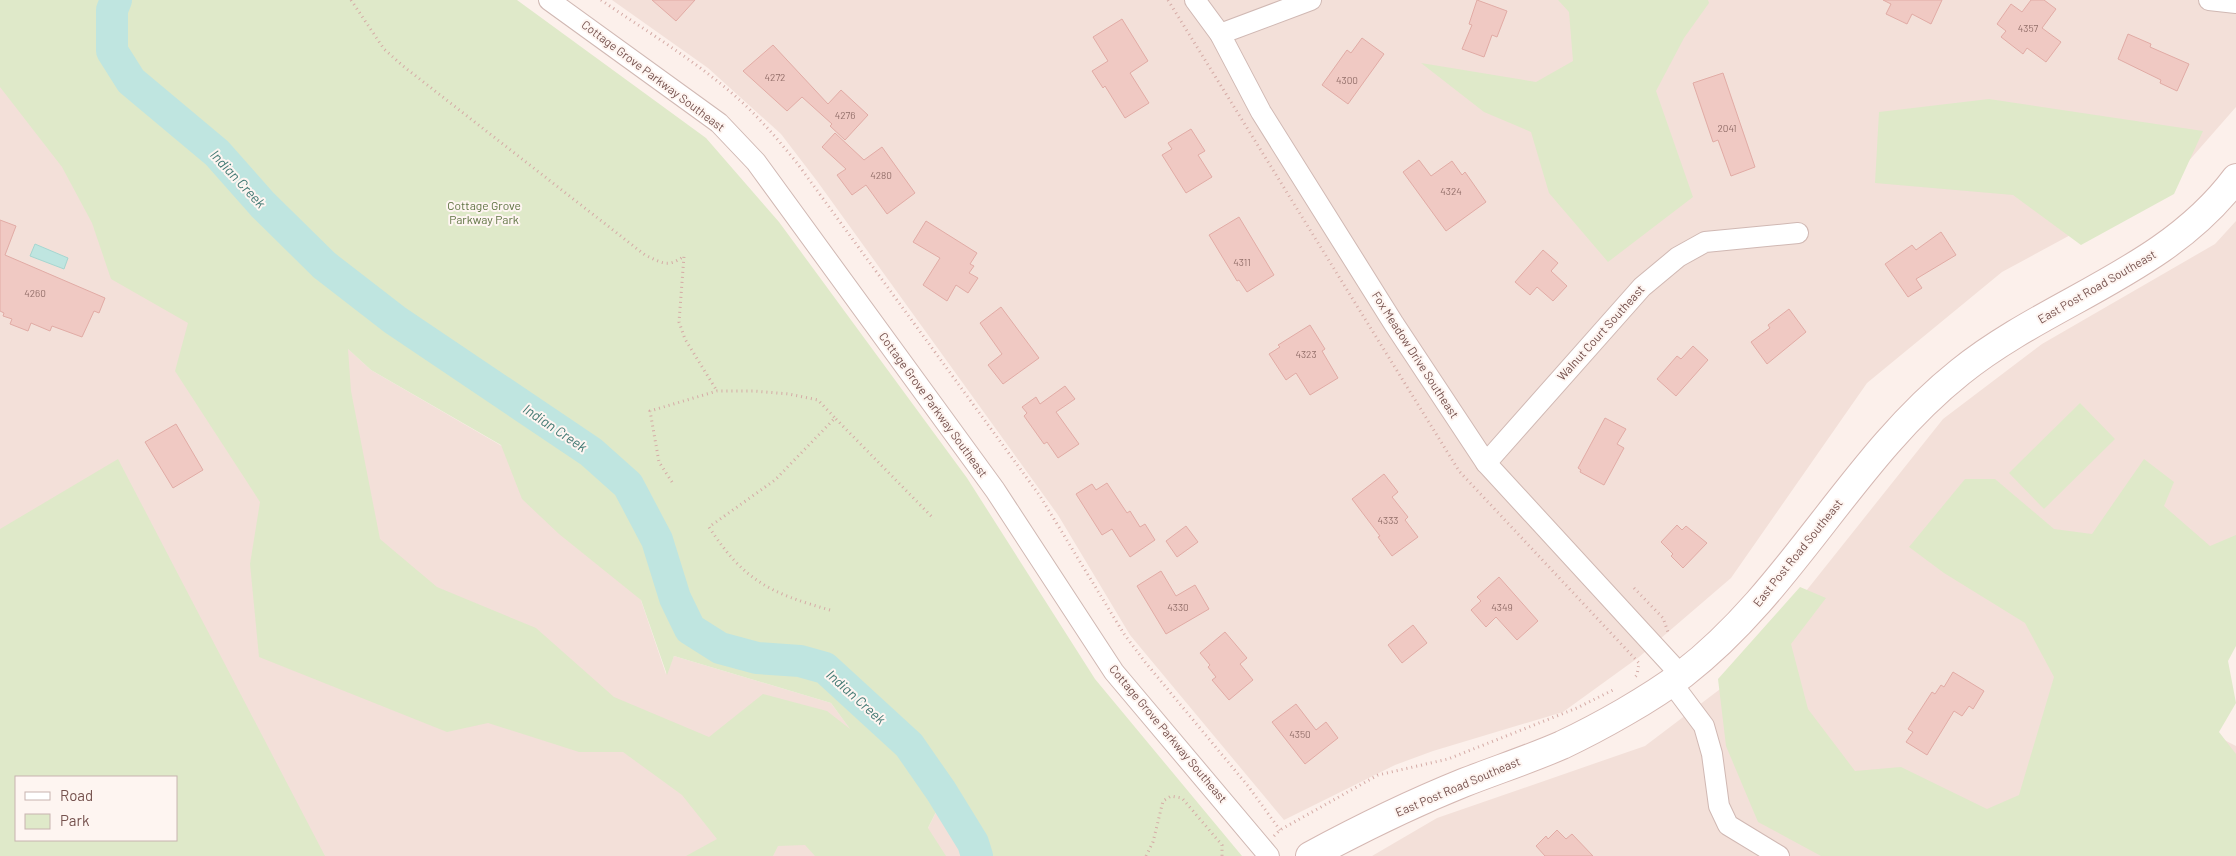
<svg xmlns="http://www.w3.org/2000/svg" width="2236" height="856" viewBox="0 0 2236 856" font-family="Barlow,sans-serif">
	<rect width="100%" height="100%" fill="#fcf0eb"/>
	<!-- residential -->
	<g fill="#f3e0d9" fill-rule="evenodd">
		<path d="M 612,0 L 2236,0 L 2236,107 L 2172,180 L 2002,272 L 1867,383 L 1731,578 L 1639,657 L 1563,712 L 1433,751 L 1395,765 L 1284,820 L 1130,635 L 1058,515 L 817,181 L 781,134 L 708,68 Z"/>
		<path d="M 39,25 L 167,182 L 371,370 L 610,509 L 666,674 L 674,656 L 831,703 L 926,832 L 938,808 L 970,856 L 0,856 L 0,64 L 18,72 ZM 16,777 L 176,777 L 176,840 L 16,840 Z"/>
		<path d="M 2236,221 L 2236,631 L 2195,725 L 2236,746 L 2236,856 L 1372,856 L 1437,818 L 1645,746 L 1740,674 L 1943,419 L 2042,344 L 2215,244 Z"/>
	</g>
	<!-- green -->
	<g fill="#dfe9c9" fill-rule="evenodd">
		<path d="M 0,0 L 517,0 L 706,138 L 779,222 L 967,478 L 1095,679 L 1242,856 L 970,856 L 938,808 L 928,828 L 946,856 L 815,856 L 805,845 L 778,846 L 773,856 L 686,856 L 717,839 L 682,795 L 623,752 L 579,752 L 488,723 L 447,732 L 259,657 L 250,564 L 260,502 L 175,371 L 188,323 L 111,279 L 92,223 L 62,167 L 0,87 ZM 348,349 L 371,370 L 501,445 L 522,499 L 559,534 L 641,600 L 667,675 L 674,656 L 831,703 L 850,729 L 827,711 L 763,694 L 709,737 L 614,697 L 536,628 L 437,587 L 380,539 L 351,391 Z"/>
		<path d="M 1558,0 L 1708,0 L 1709,3 L 1684,38 L 1656,91 L 1693,197 L 1608,262 L 1549,193 L 1531,132 L 1484,112 L 1421,63 L 1536,82 L 1573,61 L 1569,12 Z"/>
		<path d="M 1989,99 L 2203,131 L 2174,194 L 2081,245 L 2013,195 L 1875,183 L 1879,112 Z"/>
		<path d="M 2080,403 L 2115,439 L 2044,509 L 2009,473 Z"/>
		<path d="M 118,459 L 325,856 L 0,856 L 0,529 ZM 16,777 L 176,777 L 176,840 L 16,840 Z"/>
		<path d="M 2144,459 L 2174,482 L 2164,506 L 2210,546 L 2236,535 L 2236,646 L 2228,661 L 2236,703 L 2219,732 L 2236,754 L 2236,856 L 1821,856 L 1758,822 L 1726,746 L 1718,679 L 1800,587 L 1826,598 L 1791,644 L 1808,709 L 1855,771 L 1901,767 L 1987,809 L 2019,795 L 2054,677 L 2025,623 L 1944,573 L 1909,547 L 1965,479 L 1995,479 L 2054,529 L 2092,534 Z"/>
	</g>
	<!-- water -->
	<path fill="#bfe5e0" stroke="#a6d6d0" d="M 35,244 L 68,258 L 64,269 L 30,256 Z"/>
	<g fill="none" stroke-linecap="round" stroke-linejoin="round">
		<!-- river -->
		<path stroke="#bfe5e0" stroke-width="32" d="M 116,0 L 112,10 L 112,51 L 131,81 L 217,153 L 263,205 L 324,265 L 395,320 L 591,452 L 628,485 L 657,540 L 675,598 L 690,629 L 720,648 L 757,658 L 800,661 L 825,668 L 909,745 L 941,791 L 973,843 L 977,856"/>
	</g>
	<!-- building -->
	<g fill="#f0c9c3" stroke="#e1aba5">
		<path d="M 652,0 L 695,0 L 676,21 Z"/>
		<path d="M 1477,0 L 1507,11 L 1497,37 L 1492,35 L 1484,57 L 1462,49 L 1472,25 L 1469,24 Z"/>
		<path d="M 1883,0 L 1942,0 L 1931,24 L 1912,14 L 1907,24 L 1886,14 L 1891,4 Z"/>
		<path d="M 2031,0 L 2044,0 L 2056,9 L 2042,28 L 2061,42 L 2046,62 L 2027,48 L 2023,54 L 2001,37 L 2006,31 L 1997,24 L 2011,4 L 2022,12 Z"/>
		<path d="M 1122,19 L 1148,61 L 1130,73 L 1149,103 L 1125,118 L 1105,86 L 1103,88 L 1092,71 L 1108,61 L 1093,37 Z"/>
		<path d="M 2128,34 L 2151,44 L 2150,47 L 2189,64 L 2177,91 L 2160,83 L 2161,80 L 2118,59 Z"/>
		<path d="M 1362,38 L 1384,54 L 1348,104 L 1322,85 L 1347,50 L 1351,53 Z"/>
		<path d="M 773,45 L 828,104 L 841,90 L 868,115 L 845,140 L 830,126 L 832,124 L 802,97 L 787,111 L 743,71 Z"/>
		<path d="M 1723,73 L 1755,167 L 1731,176 L 1718,140 L 1713,142 L 1693,83 Z"/>
		<path d="M 1191,129 L 1205,151 L 1198,155 L 1212,177 L 1186,193 L 1162,155 L 1172,149 L 1168,143 Z"/>
		<path d="M 835,133 L 864,160 L 882,147 L 915,193 L 887,214 L 866,185 L 852,195 L 837,175 L 846,169 L 822,147 Z"/>
		<path d="M 1419,160 L 1431,176 L 1452,161 L 1462,175 L 1465,172 L 1486,202 L 1446,231 L 1403,172 Z"/>
		<path d="M 1239,217 L 1274,275 L 1247,292 L 1239,280 L 1237,281 L 1209,235 Z"/>
		<path d="M 0,220 L 16,226 L 5,255 L 105,298 L 99,313 L 94,311 L 82,337 L 52,326 L 50,331 L 31,323 L 28,331 L 10,324 L 12,319 L 3,316 L 4,313 L 0,311 Z"/>
		<path d="M 926,221 L 977,253 L 970,264 L 974,266 L 969,273 L 978,278 L 968,293 L 956,285 L 947,301 L 923,285 L 940,258 L 913,242 Z"/>
		<path d="M 1941,232 L 1956,255 L 1916,279 L 1922,288 L 1908,297 L 1885,264 L 1912,245 L 1916,250 Z"/>
		<path d="M 1543,250 L 1558,263 L 1551,271 L 1567,286 L 1553,301 L 1537,287 L 1530,295 L 1515,282 Z"/>
		<path d="M 1001,307 L 1039,358 L 1003,384 L 988,365 L 1002,354 L 980,323 Z"/>
		<path d="M 1789,309 L 1806,332 L 1767,364 L 1751,342 L 1770,328 L 1768,325 Z"/>
		<path d="M 1310,325 L 1325,349 L 1322,351 L 1338,378 L 1310,395 L 1296,373 L 1286,380 L 1269,354 L 1280,347 L 1278,345 Z"/>
		<path d="M 1693,346 L 1708,360 L 1676,396 L 1657,379 L 1677,356 L 1681,359 Z"/>
		<path d="M 1065,386 L 1075,399 L 1056,412 L 1079,444 L 1058,458 L 1047,442 L 1044,444 L 1024,416 L 1027,413 L 1022,407 L 1036,397 L 1040,404 Z"/>
		<path d="M 1605,418 L 1626,429 L 1617,444 L 1624,448 L 1604,485 L 1580,472 L 1581,470 L 1578,468 Z"/>
		<path d="M 176,424 L 203,470 L 173,488 L 145,442 Z"/>
		<path d="M 1384,474 L 1398,492 L 1392,497 L 1408,517 L 1405,520 L 1418,537 L 1392,556 L 1378,537 L 1380,536 L 1352,499 Z"/>
		<path d="M 1107,483 L 1127,513 L 1130,511 L 1140,527 L 1145,524 L 1155,540 L 1130,557 L 1112,529 L 1102,535 L 1076,494 L 1092,484 L 1096,490 Z"/>
		<path d="M 1677,525 L 1682,530 L 1686,526 L 1707,543 L 1683,568 L 1671,556 L 1673,554 L 1661,542 Z"/>
		<path d="M 1186,526 L 1198,542 L 1177,557 L 1166,541 Z"/>
		<path d="M 1161,571 L 1176,596 L 1195,585 L 1209,609 L 1166,634 L 1137,586 Z"/>
		<path d="M 1499,577 L 1538,621 L 1517,640 L 1496,617 L 1486,627 L 1471,610 L 1481,601 L 1477,597 Z"/>
		<path d="M 1413,625 L 1427,643 L 1402,663 L 1388,645 Z"/>
		<path d="M 1225,632 L 1247,658 L 1240,664 L 1253,680 L 1229,700 L 1212,680 L 1216,677 L 1208,667 L 1210,665 L 1200,653 Z"/>
		<path d="M 1953,672 L 1984,691 L 1973,709 L 1969,706 L 1962,716 L 1954,711 L 1927,755 L 1906,742 L 1913,732 L 1908,729 L 1932,692 L 1935,694 L 1941,685 L 1944,687 Z"/>
		<path d="M 1296,704 L 1316,730 L 1326,722 L 1338,738 L 1305,764 L 1272,722 Z"/>
		<path d="M 1557,830 L 1566,839 L 1572,834 L 1593,856 L 1545,856 L 1536,846 L 1546,836 L 1548,839 Z"/>
	</g>
	<g fill="none" stroke-linecap="round" stroke-linejoin="round">
		<defs>
			<g id="minor">
				<path d="M 549,0 L 719,123 L 756,162 L 995,490 L 1114,672 L 1269,856"/>
				<path d="M 1195,0 L 1220,34 L 1261,112 L 1394,324 L 1486,463 L 1681,675"/>
				<path d="M 2209,0 L 2236,3"/>
				<path d="M 1220,34 L 1311,0"/>
				<path d="M 1486,463 L 1642,287 L 1678,257 L 1705,242 L 1798,233"/>
				<path d="M 1671,682 L 1704,726 L 1712,754 L 1719,806 L 1728,825 L 1779,856"/>
			</g>
			<path id="secondary" d="M 1310,856 C 1360,829 1411,804 1463,783 C 1496,770 1530,759 1562,745 C 1600,727 1650,699 1683,674 C 1792,590 1852,458 1960,372 C 2048,301 2166,272 2236,178"/>
		</defs>
		<!-- minor casing -->
		<use href="#minor" stroke="#d0b8b3" stroke-width="22"/>
		<!-- secondary casing -->
		<use href="#secondary" stroke="#d5b8b3" stroke-width="30"/>
		<!-- path -->
		<g stroke="#d5aba6" stroke-width="3" stroke-dasharray="1 4" stroke-linecap="butt">
			<path d="M 351,0 L 384,49 L 403,66 L 645,255 C 662,263 668,268 684,256 L 679,322 L 685,339 L 717,391"/>
			<path d="M 601,0 C 649,33 701,64 744,104 C 763,122 780,142 797,163 L 1040,496 L 1124,634 L 1145,662 L 1248,786 L 1280,830"/>
			<path d="M 1168,0 L 1459,471 L 1639,663 L 1637,675 L 1633,679"/>
			<path d="M 672,482 L 659,462 L 650,411 L 717,391 L 754,391 L 789,394 L 818,400 L 835,418"/>
			<path d="M 1634,588 L 1663,618 L 1668,632"/>
			<path d="M 830,610 C 770,593 744,581 709,527 L 775,480 L 835,418 L 934,519"/>
			<path d="M 1274,836 L 1280,830 L 1378,775 L 1448,759 L 1577,708 L 1613,690"/>
			<path d="M 1146,856 L 1153,842 L 1163,801 L 1171,796 L 1182,798 L 1222,845 L 1222,856"/>
		</g>
		<!-- minor -->
		<use href="#minor" stroke="#fff" stroke-width="20"/>
		<!-- secondary -->
		<use href="#secondary" stroke="#fff" stroke-width="28"/>
	</g>
	<g text-anchor="middle" stroke-width="4" stroke-linejoin="round" paint-order="stroke">
		<!-- number labels -->
		<g font-size="10" fill="#94706b">
			<text x="2028" y="32">4357</text>
			<text x="775" y="81">4272</text>
			<text x="1347" y="84">4300</text>
			<text x="845" y="119">4276</text>
			<text x="1727" y="132">2041</text>
			<text x="881" y="179">4280</text>
			<text x="1451" y="195">4324</text>
			<text x="1242" y="266">4311</text>
			<text x="35" y="297">4260</text>
			<text x="1306" y="358">4323</text>
			<text x="1388" y="524">4333</text>
			<text x="1178" y="611">4330</text>
			<text x="1502" y="611">4349</text>
			<text x="1300" y="738">4350</text>
		</g>
		<!-- street labels -->
		<g font-size="12" fill="#76524e" stroke="#fef5f1">
			<text transform="translate(653 76) rotate(37)" y="4">Cottage Grove Parkway Southeast</text>
			<text transform="translate(2097 287) rotate(-30)" y="4">East Post Road Southeast</text>
			<text transform="translate(1601 333) rotate(-48)" y="4">Walnut Court Southeast</text>
			<text transform="translate(1415 355) rotate(57)" y="4">Fox Meadow Drive Southeast</text>
			<text transform="translate(933 405) rotate(54)" y="4">Cottage Grove Parkway Southeast</text>
			<text transform="translate(1798 553) rotate(-51)" y="4">East Post Road Southeast</text>
			<text transform="translate(1168 734) rotate(50)" y="4">Cottage Grove Parkway Southeast</text>
			<text transform="translate(1458 787) rotate(-23)" y="4">East Post Road Southeast</text>
		</g>
		<!-- park labels -->
		<g font-size="12" fill="#607444" stroke="#fef5f1">
			<text x="484" y="210">Cottage Grove<tspan x="484" dy="14">Parkway Park</tspan></text>
		</g>
		<!-- water labels -->
		<g font-size="14" font-style="italic" fill="#427973" stroke="#fef5f1">
			<text transform="translate(238 179) rotate(47)" y="5">Indian Creek</text>
			<text transform="translate(555 428) rotate(34)" y="5">Indian Creek</text>
			<text transform="translate(856 697) rotate(42)" y="5">Indian Creek</text>
		</g>
	</g>
	<!-- legend -->
	<rect x="15" y="776" width="162" height="65" fill="#fef5f1" stroke="#c8b4b0"/>
	<rect x="25" y="792" width="25" height="8" fill="#ffffff" stroke="#c8b4b0"/>
	<text x="60" y="801" font-size="15" fill="#76524e">Road</text>
	<rect x="25" y="814" width="25" height="15" fill="#dfe9c9" stroke="#c8b4b0"/>
	<text x="60" y="826" font-size="15" fill="#76524e">Park</text>
</svg>
